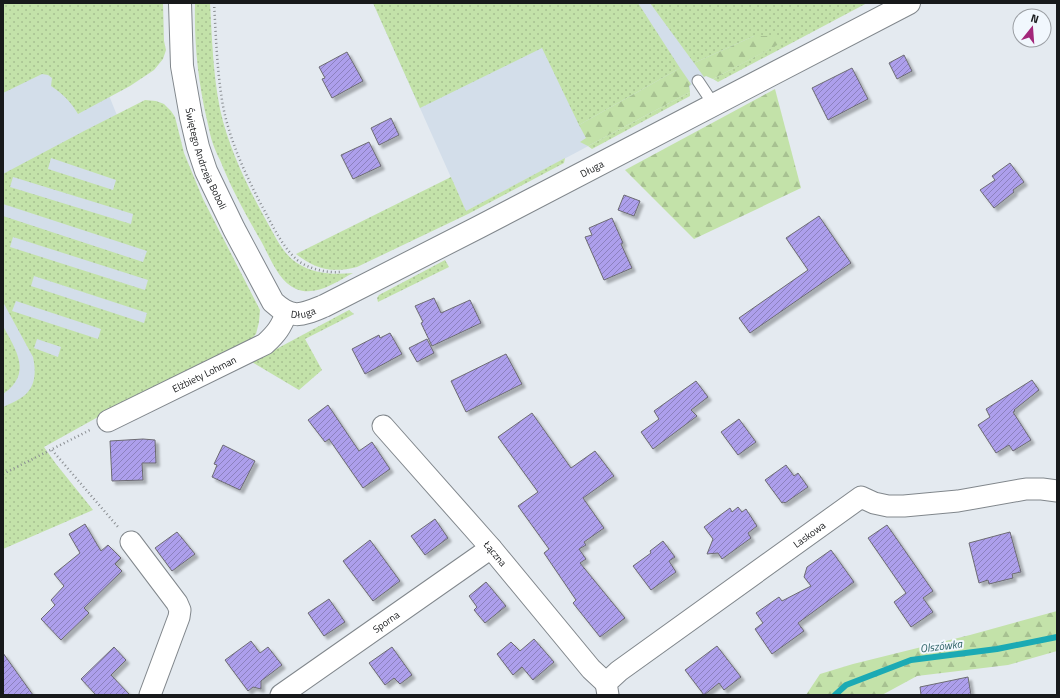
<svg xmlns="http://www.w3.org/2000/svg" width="1060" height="698" viewBox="0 0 1060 698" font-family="'Titillium Web',sans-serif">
	<defs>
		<pattern id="green-dots" width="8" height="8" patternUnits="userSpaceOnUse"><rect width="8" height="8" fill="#c3e2a9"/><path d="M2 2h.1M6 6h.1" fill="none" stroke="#a7c191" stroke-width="1.8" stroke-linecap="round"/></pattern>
		<pattern id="forest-firs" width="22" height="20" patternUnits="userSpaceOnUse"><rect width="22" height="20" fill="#c3e2a9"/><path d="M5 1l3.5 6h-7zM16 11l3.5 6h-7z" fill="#a7c191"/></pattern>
		<pattern id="building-hatch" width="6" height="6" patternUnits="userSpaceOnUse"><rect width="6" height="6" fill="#ad9fec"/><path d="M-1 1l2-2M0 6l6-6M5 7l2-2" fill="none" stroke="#8c81be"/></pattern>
		<filter id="shadow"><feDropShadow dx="3.5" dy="3.5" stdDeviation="1" flood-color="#0004"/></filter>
	</defs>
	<rect width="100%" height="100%" fill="#e4eaf0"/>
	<!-- built -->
	<g fill="#d3deea">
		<path d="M 3,3 L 108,93 L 171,250 L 225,330 L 3,448 Z"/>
		<path d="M 373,3 L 856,3 L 713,79 L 706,76 L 704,77 L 690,86 L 690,92 L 466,211 Z"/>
	</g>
	<!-- green -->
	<g fill="url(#green-dots)" fill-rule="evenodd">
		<path d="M 3,3 L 163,3 L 164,41 L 166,50 L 163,59 L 154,70 L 130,86 L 78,114 C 71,102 63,94 51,86 L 52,78 L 48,75 L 42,74 L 3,93 Z"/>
		<path d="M 195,3 L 210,3 C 212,38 213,74 220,109 C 228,147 248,188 267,222 C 275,236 283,254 297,263 C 314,274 333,275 353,273 C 336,282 316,297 296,289 C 278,281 270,257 261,241 C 246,215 231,188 220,160 C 217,155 215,149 213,144 C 210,136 209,128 207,120 C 198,81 194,43 195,3 Z"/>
		<path d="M 373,3 L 638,3 L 680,68 L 579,125 L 542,48 L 420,108 Z"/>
		<path d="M 650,3 L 867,3 L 718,82 L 713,79 L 782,42 L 754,36 L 694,63 Z"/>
		<path d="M 690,92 L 690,96 L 592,149 L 588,146 Z"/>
		<path d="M 145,100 L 156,101 L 164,104 L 171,111 L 175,117 L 184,153 L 203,199 L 260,310 L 259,322 L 256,334 L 249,341 L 134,397 L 44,447 L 56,464 L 93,510 L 3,549 L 3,407 C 10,404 19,400 25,395 C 36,385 36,371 33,357 L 3,302 L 3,216 L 143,262 L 147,251 L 3,204 L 3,174 L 84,131 ZM 51,158 L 116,180 L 113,190 L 48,169 ZM 13,177 L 133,214 L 131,224 L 10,187 ZM 13,237 L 148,280 L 145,290 L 10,247 ZM 34,276 L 147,313 L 144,323 L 31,286 ZM 16,301 L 101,329 L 98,339 L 12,311 ZM 37,339 L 61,347 L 58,357 L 34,348 Z"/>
		<path d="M 565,158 L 564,163 L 468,214 L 357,267 C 333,273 316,270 296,254 L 451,177 L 466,211 Z"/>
		<path d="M 445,260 L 449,267 L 378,302 L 377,298 L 379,295 Z"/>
		<path d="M 349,310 L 354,314 L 305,339 L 322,370 L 299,390 L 252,362 Z"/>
		<path d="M 3,326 C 16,350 33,374 3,394 Z"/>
	</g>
	<!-- forest -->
	<g fill="url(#forest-firs)">
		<path d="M 754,36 L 774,36 L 783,42 L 713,79 L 706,76 L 704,77 L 694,63 Z"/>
		<path d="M 680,68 L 691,84 L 689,86 L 690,92 L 588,146 L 580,142 L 586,138 L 579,125 Z"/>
		<path d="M 775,89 L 801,188 L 694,239 L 625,170 Z"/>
		<path d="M 1057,611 L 1057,651 L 1008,665 L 917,676 L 882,695 L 806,695 L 820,674 L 853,664 L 970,635 Z"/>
	</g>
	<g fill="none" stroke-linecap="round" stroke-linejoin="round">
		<!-- stream -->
		<path stroke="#1baab4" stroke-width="6" d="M 835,695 L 846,685 L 911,660 L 997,649 L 1057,637"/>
	</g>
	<!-- building -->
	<g fill="url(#building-hatch)" stroke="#6c6b72" filter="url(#shadow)">
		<path d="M 347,52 L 363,81 L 332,98 L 322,79 L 325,78 L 319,67 Z"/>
		<path d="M 904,55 L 912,71 L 897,79 L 889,63 Z"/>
		<path d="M 852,68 L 868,99 L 828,120 L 812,88 Z"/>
		<path d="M 391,118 L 399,135 L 379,145 L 371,128 Z"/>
		<path d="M 369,142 L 381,166 L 353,179 L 341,155 Z"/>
		<path d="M 1010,163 L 1024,182 L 1013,190 L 1014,192 L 994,208 L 980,190 L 995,180 L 992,176 Z"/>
		<path d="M 624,195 L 640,201 L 634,216 L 618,210 Z"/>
		<path d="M 819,216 L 851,263 L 750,333 L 739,318 L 808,270 L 786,238 Z"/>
		<path d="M 612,218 L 623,243 L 621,244 L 632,268 L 604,280 L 585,237 L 592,235 L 589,228 Z"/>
		<path d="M 434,298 L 441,313 L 470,300 L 481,323 L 432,346 L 421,323 L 423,322 L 415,306 Z"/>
		<path d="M 390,333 L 402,354 L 365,374 L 352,349 L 379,335 L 380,338 Z"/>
		<path d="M 427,339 L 434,353 L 417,362 L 409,348 Z"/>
		<path d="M 506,354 L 522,384 L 466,412 L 451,381 Z"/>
		<path d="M 1032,380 L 1039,390 L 1014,410 L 1015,411 L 1013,412 L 1031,440 L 1013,451 L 1009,445 L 996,453 L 978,425 L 990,417 L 986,409 Z"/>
		<path d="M 696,381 L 708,397 L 691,410 L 697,416 L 653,449 L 641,432 L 659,419 L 654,411 Z"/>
		<path d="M 328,405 L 359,451 L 372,442 L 390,469 L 363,488 L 329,439 L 325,442 L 308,420 Z"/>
		<path d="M 532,413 L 571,468 L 595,451 L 614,476 L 583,498 L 604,528 L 584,542 L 586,545 L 579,549 L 586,559 L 580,563 L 625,618 L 600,637 L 573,603 L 576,600 L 544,553 L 549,549 L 518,506 L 538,492 L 498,437 Z"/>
		<path d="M 739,419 L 756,442 L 738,455 L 721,432 Z"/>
		<path d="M 143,439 L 155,440 L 156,463 L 142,463 L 143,480 L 112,481 L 110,441 Z"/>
		<path d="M 223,445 L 255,461 L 240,490 L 212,477 L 217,465 L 214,464 Z"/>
		<path d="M 786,465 L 794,476 L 798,473 L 808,487 L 785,503 L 784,502 L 782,503 L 765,480 Z"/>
		<path d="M 738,507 L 742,512 L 746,509 L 757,526 L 748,533 L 751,538 L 722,559 L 718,553 L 707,554 L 713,539 L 704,527 L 730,508 L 732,512 Z"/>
		<path d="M 435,519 L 448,538 L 425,555 L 411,536 Z"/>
		<path d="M 85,524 L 101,551 L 108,545 L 121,558 L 115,564 L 122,571 L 84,608 L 89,613 L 61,640 L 41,619 L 55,605 L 51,600 L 64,586 L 54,574 L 80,553 L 69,534 Z"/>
		<path d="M 887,525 L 933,591 L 923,598 L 933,612 L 911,627 L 894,602 L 906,593 L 868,538 Z"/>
		<path d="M 177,532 L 195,554 L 172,571 L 155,548 Z"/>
		<path d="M 1010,532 L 1021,572 L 1012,574 L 1013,578 L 989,584 L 988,580 L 979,583 L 969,543 Z"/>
		<path d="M 370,540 L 400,581 L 373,601 L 343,561 Z"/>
		<path d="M 663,541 L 675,557 L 669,561 L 676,572 L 651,590 L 633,566 L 651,553 L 650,551 Z"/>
		<path d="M 831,550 L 854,582 L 798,623 L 804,631 L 772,654 L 755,629 L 763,623 L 756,613 L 779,597 L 782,601 L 811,586 L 804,577 L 807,567 Z"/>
		<path d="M 486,582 L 506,606 L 485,623 L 474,610 L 477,607 L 469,596 Z"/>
		<path d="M 329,599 L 345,622 L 324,636 L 308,613 Z"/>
		<path d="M 534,639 L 554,662 L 533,680 L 522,667 L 513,675 L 497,654 L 511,642 L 520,651 Z"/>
		<path d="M 251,641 L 260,653 L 268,647 L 282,665 L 261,681 L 261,689 L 253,687 L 248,691 L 225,660 Z"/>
		<path d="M 717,646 L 741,677 L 724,690 L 719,683 L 704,695 L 685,670 Z"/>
		<path d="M 114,647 L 126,660 L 111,675 L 130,695 L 96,695 L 81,679 Z"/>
		<path d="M 392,647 L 412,675 L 400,684 L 394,678 L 385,685 L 369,663 Z"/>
		<path d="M 3,653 L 33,695 L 3,695 Z"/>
		<path d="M 968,677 L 971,695 L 921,695 L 920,687 Z"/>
	</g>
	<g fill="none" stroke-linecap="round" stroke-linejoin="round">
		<defs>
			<path id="lane" d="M 698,81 L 714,105"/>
			<g id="street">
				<path id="s1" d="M 108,421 L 265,344 C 277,333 281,327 287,312"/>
				<path id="s2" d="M 383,426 L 491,548 L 591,669 L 606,683"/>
				<path d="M 131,542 L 177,603 L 180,610 L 179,617 L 150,695"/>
				<path id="s3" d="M 281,695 L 491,548"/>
				<path id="s4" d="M 608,695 L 606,683 L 619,671 L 861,497 L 874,503 L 888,506 L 904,506 L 958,501 L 1026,489 L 1042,489 L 1057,491"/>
			</g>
			<g id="secondary">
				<path id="s5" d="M 180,3 L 182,66 L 191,117 L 198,147 L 206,171 L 234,229 L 273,302 C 292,320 302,315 324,306 L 479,227 L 909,3"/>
			</g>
		</defs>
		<!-- lane casing -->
		<use href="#lane" stroke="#81878c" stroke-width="13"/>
		<!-- street casing -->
		<use href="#street" stroke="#81878c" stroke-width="23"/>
		<!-- secondary casing -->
		<use href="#secondary" stroke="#81878c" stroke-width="24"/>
		<!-- path -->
		<g stroke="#898d91" stroke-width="2.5" stroke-dasharray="1 3" stroke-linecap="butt">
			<path d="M 214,3 C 216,37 217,72 223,106 C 231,147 251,186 271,223 C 278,236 286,250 297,260 C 309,269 326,273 340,272"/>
			<path d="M 52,450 L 118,527"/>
			<path d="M 3,474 L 90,430"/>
		</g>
		<!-- lane -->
		<use href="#lane" stroke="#fff" stroke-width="11"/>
		<!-- street -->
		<use href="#street" stroke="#fff" stroke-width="21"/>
		<!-- secondary -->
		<use href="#secondary" stroke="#fff" stroke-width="22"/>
	</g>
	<g text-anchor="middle" stroke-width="4" stroke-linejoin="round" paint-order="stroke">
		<!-- street labels -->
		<g font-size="10" fill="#17191b" stroke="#f1f7fd">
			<text dy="4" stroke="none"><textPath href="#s5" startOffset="159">Świętego Andrzeja Boboli</textPath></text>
			<text dy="4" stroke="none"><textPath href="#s5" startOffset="675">Długa</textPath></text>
			<text dy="4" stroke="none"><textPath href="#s5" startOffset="352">Długa</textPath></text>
			<text dy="4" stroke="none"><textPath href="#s1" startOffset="107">Elżbiety Lohman</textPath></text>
			<text dy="4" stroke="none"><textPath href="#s4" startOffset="264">Laskowa</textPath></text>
			<text dy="4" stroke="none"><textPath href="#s2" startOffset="170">Łączna</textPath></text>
			<text dy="4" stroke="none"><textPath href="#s3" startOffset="128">Sporna</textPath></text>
		</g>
		<!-- water labels -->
		<g font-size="11" font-style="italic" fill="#2a5f63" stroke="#f1f7fd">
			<text transform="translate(941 646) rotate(-7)" y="4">Olszówka</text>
		</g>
	</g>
	<!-- border -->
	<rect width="1060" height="698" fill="none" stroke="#17191b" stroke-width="8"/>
	<!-- north arrow -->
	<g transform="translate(1032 28) rotate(17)"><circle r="19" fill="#f1f7fd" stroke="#9a9ea3"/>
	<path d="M0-3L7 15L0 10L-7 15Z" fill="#a3267a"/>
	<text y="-6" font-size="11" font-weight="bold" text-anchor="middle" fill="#17191b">N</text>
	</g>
</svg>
